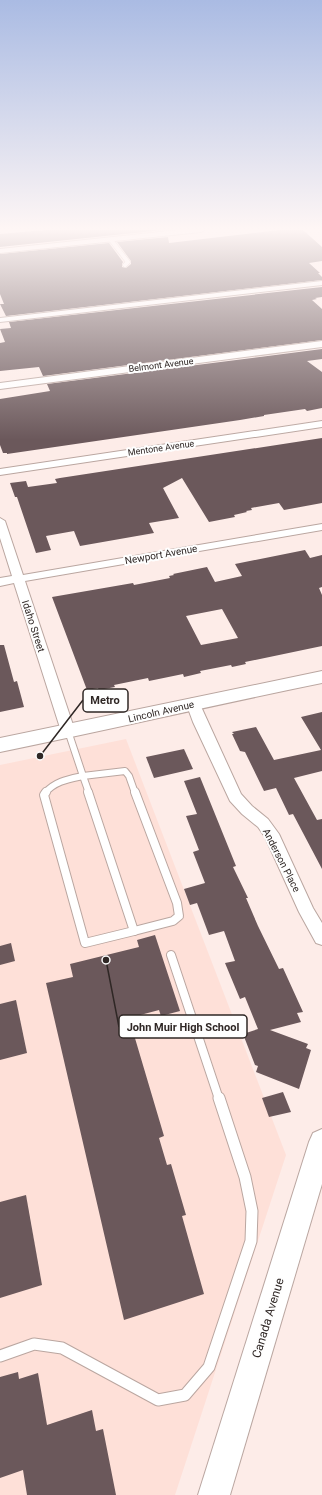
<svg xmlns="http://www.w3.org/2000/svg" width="322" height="1495" viewBox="0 0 322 1495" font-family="Roboto,sans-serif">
	<rect width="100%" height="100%" fill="#fdece8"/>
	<!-- built -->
	<path fill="#fee0d8" d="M 126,739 L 286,1155 L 175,1495 L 0,1495 L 0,765 Z"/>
	<!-- building -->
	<g fill="#6b585b" fill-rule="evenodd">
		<path d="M 45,230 L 163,230 L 0,247 L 0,234 Z"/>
		<path d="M 279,230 L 303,230 L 322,247 L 322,261 L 309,263 L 320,273 L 318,273 L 322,277 L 322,280 L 6,316 L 0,304 L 4,304 L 0,294 L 0,254 L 109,243 L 123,262 L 122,264 L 122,267 L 126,268 L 131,264 L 131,261 L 117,242 L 168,237 L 169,243 Z"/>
		<path d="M 322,287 L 322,297 L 315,298 L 317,299 L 312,300 L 322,309 L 322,340 L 43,376 L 39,367 L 0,371 L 0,343 L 5,342 L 0,329 L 11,328 L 9,322 Z"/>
		<path d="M 322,349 L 322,359 L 307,361 L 322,372 L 322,408 L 307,411 L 305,409 L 264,415 L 264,416 L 240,420 L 7,454 L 7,453 L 3,453 L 0,445 L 0,399 L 50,391 L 47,384 Z"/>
		<path d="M 322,438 L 322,503 L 284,510 L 279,503 L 251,508 L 252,510 L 246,511 L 247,512 L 234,515 L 235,517 L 209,522 L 182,478 L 163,488 L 179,518 L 149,523 L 154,533 L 80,546 L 74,531 L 46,536 L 51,550 L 36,553 L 17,497 L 15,497 L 10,483 L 26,481 L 28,487 L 57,483 L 55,479 L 60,478 Z"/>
		<path d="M 305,550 L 310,558 L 322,555 L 322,587 L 319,588 L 322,595 L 322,646 L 245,662 L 246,664 L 232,667 L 231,665 L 200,671 L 201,673 L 184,677 L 183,674 L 149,681 L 148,678 L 114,685 L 115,687 L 99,690 L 98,688 L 87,690 L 52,597 L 133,583 L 134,585 L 170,578 L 169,576 L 174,575 L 173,574 L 207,567 L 215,582 L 242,576 L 235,564 ZM 222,609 L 238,638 L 201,645 L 186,616 Z"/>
		<path d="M 0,645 L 4,645 L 14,682 L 17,681 L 24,707 L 0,712 Z"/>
		<path d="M 322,712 L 322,771 L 294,778 L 317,820 L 322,819 L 322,869 L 293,814 L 289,815 L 276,788 L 264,791 L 245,752 L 240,751 L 232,734 L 234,734 L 232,732 L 256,727 L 274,760 L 321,750 L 301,717 Z"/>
		<path d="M 184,749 L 193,769 L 154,778 L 146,757 Z"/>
		<path d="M 200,777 L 236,866 L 233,867 L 248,898 L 246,898 L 258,926 L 279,969 L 283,968 L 303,1012 L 297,1013 L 301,1022 L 270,1030 L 308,1044 L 306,1048 L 311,1050 L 299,1089 L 256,1072 L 258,1066 L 255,1065 L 243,1034 L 258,1029 L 245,997 L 240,999 L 225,963 L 235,961 L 224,931 L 209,935 L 197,903 L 190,905 L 184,889 L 205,883 L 193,852 L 199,850 L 186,816 L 197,814 L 184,781 Z"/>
		<path d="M 155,935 L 180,1011 L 161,1016 L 159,1010 L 129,1018 L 164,1136 L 159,1138 L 167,1165 L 171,1164 L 186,1215 L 182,1216 L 204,1294 L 124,1320 L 46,983 L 73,977 L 70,964 L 139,947 L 137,940 Z"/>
		<path d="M 11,943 L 15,961 L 0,965 L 0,946 Z"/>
		<path d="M 16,1000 L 27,1053 L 0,1060 L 0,1004 Z"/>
		<path d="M 283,1092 L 291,1112 L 269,1117 L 262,1098 Z"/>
		<path d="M 26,1195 L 42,1285 L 0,1298 L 0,1202 Z"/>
		<path d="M 18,1372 L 19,1379 L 38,1373 L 47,1425 L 92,1410 L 96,1431 L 103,1429 L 116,1495 L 27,1495 L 23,1470 L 0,1478 L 0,1377 Z"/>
	</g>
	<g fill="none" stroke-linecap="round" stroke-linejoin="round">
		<defs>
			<path id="service-far3" d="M 111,240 L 128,262 L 125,265"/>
			<g id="service-far2">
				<path d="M 68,731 L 83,776"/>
				<path d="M 83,776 L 89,793"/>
				<path d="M 83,776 L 125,771 L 129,776 L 135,793"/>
				<path d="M 45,793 C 55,781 69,779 83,776"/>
			</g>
			<g id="service-far1">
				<path d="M 46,792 L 44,795 L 85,943 L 134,931"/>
				<path d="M 88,792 L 134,931"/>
				<path d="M 134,931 L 173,921 L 179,916 L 177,903 L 135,792"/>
				<path d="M 171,955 L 219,1099"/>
			</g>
			<path id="service" d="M 0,1356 L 34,1344 L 62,1348 L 158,1400 L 185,1395 L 209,1367 L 251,1241 L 252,1211 L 245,1177 L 219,1098"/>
			<g id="minor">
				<path d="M 179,230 L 204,230 L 201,232 L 0,253 L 0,249 Z"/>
				<path d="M 322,281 L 322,285 L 0,322 L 0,318 Z"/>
				<path d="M 322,341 L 322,347 L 0,389 L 0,383 Z"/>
				<path d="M 322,421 L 322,427 L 0,475 L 0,469 Z"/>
				<path d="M 0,518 L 5,521 L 23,575 L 322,524 L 322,530 L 25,581 L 75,731 L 73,734 L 68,736 L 63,734 L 61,731 L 14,583 L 0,586 L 0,578 L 12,576 L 0,538 Z"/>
				<path d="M 193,698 L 198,700 L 241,794 L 252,806 L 268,819 L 279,834 L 313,908 L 322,923 L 322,945 L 316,943 L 299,912 L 265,837 L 258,827 L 242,814 L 230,801 L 193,722 L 186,703 L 188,700 Z"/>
			</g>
			<path id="tertiary" d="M 322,1129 L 322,1184 L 230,1495 L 198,1495 L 309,1142 L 313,1133 Z"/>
			<path id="secondary" d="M 322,671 L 322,683 C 214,705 108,730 0,752 L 0,738 Z"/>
		</defs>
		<!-- service-far3 casing -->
		<use href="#service-far3" stroke="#baa6a0" stroke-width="5"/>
		<!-- service-far2 casing -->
		<use href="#service-far2" stroke="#baa6a0" stroke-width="8"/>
		<!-- service-far1 casing -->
		<use href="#service-far1" stroke="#baa6a0" stroke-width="10"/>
		<!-- service casing -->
		<use href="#service" stroke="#baa6a0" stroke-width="13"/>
		<!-- minor casing -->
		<use href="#minor" stroke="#baa6a0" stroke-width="2"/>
		<!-- tertiary casing -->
		<use href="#tertiary" stroke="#baa6a0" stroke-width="2"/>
		<!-- secondary casing -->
		<use href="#secondary" stroke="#baa6a0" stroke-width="2"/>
		<!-- service-far3 -->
		<use href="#service-far3" stroke="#fff" stroke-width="4"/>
		<!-- service-far2 -->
		<use href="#service-far2" stroke="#fff" stroke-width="6"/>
		<!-- service-far1 -->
		<use href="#service-far1" stroke="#fff" stroke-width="8"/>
		<!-- service -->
		<use href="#service" stroke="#fff" stroke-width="11"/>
		<!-- minor -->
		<use href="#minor" fill="#fff" fill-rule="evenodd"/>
		<!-- tertiary -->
		<use href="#tertiary" fill="#fff" fill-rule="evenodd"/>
		<!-- secondary -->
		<use href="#secondary" fill="#fff" fill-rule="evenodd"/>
	</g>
	<!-- sky -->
	<linearGradient id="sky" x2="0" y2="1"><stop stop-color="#aabbe3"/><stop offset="0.52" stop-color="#fef6f5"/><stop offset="1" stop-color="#fef6f5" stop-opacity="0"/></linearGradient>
	<rect width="322" height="440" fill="url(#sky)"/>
	<g text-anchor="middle" stroke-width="4" stroke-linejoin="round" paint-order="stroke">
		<!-- far-street labels -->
		<g font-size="9" fill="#2f2725" stroke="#fefefe">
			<text transform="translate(161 365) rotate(-7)" y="3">Belmont Avenue</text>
			<text transform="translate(161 448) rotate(-8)" y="3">Mentone Avenue</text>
		</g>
		<!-- street labels -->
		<g font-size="10" fill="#2f2725" stroke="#fefefe">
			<text transform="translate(161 554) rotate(-10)" y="4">Newport Avenue</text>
			<text transform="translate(34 626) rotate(72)" y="4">Idaho Street</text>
			<text transform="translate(161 711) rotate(-13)" y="4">Lincoln Avenue</text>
			<text transform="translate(282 860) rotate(63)" y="4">Anderson Place</text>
		</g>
		<!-- near-street labels -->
		<g font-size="12" fill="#2f2725" stroke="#fefefe">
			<text transform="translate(268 1318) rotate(-73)" y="4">Canada Avenue</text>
		</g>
	</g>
	<!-- callouts -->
	<path fill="none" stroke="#2f2725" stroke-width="1.5" d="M40 756L83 700M106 960L119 1027"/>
	<g fill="#2f2725" stroke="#fefefe" stroke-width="1.5">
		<circle cx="40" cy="756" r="4"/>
		<circle cx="106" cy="960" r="4"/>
	</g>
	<g fill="#fefefe" stroke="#2f2725" stroke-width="1.5">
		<rect x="83" y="689" width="45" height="23" rx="4"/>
		<rect x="119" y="1015" width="128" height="23" rx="4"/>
	</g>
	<g font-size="11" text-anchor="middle" font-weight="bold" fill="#2f2725">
		<text x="105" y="704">Metro</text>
		<text x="183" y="1031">John Muir High School</text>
	</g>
</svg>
